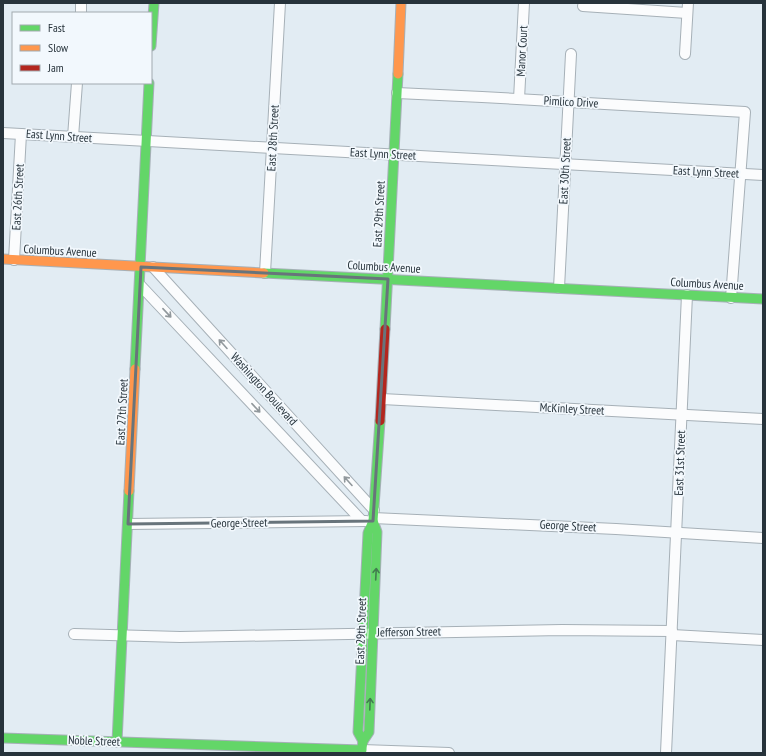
<svg xmlns="http://www.w3.org/2000/svg" width="766" height="756" viewBox="0 0 766 756" font-family="'PT Sans Narrow',sans-serif">
	<rect width="100%" height="100%" fill="#e2ecf3"/>
	<g fill="none" stroke-linecap="round" stroke-linejoin="round">
		<defs>
			<g id="street">
				<path d="M 583,6 L 687,13"/>
				<path d="M 81,13 L 81,3"/>
				<path d="M 685,54 L 688,3"/>
				<path d="M 397,93 L 482,97 L 745,112 L 731,298"/>
				<path d="M 519,99 L 524,3"/>
				<path d="M 3,133 L 763,175"/>
				<path d="M 73,137 L 77,83"/>
				<path d="M 14,260 L 21,134"/>
				<path d="M 153,267 L 374,510"/>
				<path d="M 265,273 L 280,3"/>
				<path d="M 140,285 L 362,521"/>
				<path d="M 559,288 L 571,54"/>
				<path d="M 382,399 L 763,419"/>
				<path d="M 373,518 L 616,529 L 763,538"/>
				<path d="M 128,524 L 366,521"/>
				<path d="M 74,634 L 180,637 L 562,630 L 672,631"/>
				<path d="M 672,635 L 763,640"/>
				<path d="M 362,750 L 449,753"/>
				<path d="M 666,753 L 687,295"/>
			</g>
			<g id="fast">
				<path d="M 151,46 L 154,3"/>
				<path d="M 264,273 L 763,299"/>
				<path d="M 385,329 L 398,74"/>
				<path d="M 135,369 L 149,83"/>
				<path d="M 3,738 L 362,750"/>
				<path d="M 363,741 L 358,732 L 368,533 L 373,521 L 380,421"/>
				<path d="M 117,742 L 129,491"/>
				<path d="M 362,748 L 363,741 L 369,732 L 377,532 L 373,521"/>
			</g>
			<g id="slow">
				<path d="M 398,74 L 401,3"/>
				<path d="M 3,259 L 264,273"/>
				<path d="M 129,491 L 135,369"/>
			</g>
			<path id="jam" d="M 380,421 L 385,329"/>
		</defs>
		<!-- street casing -->
		<use href="#street" stroke="#a6b0b7" stroke-width="12"/>
		<!-- fast casing -->
		<use href="#fast" stroke="#a6b0b7" stroke-width="11"/>
		<!-- slow casing -->
		<use href="#slow" stroke="#a6b0b7" stroke-width="11"/>
		<!-- jam casing -->
		<use href="#jam" stroke="#a6b0b7" stroke-width="11"/>
		<!-- street -->
		<use href="#street" stroke="#fbfcfd" stroke-width="10"/>
		<!-- fast -->
		<use href="#fast" stroke="#63d668" stroke-width="9"/>
		<!-- slow -->
		<use href="#slow" stroke="#ff974d" stroke-width="9"/>
		<!-- jam -->
		<use href="#jam" stroke="#b3261e" stroke-width="9"/>
	</g>
	<!-- one-way arrows -->
	<defs><path id="oneway-shaft" d="M-6 0H5M1.5-3L5.5 0L1.5 3" fill="none" stroke-width="1.6" stroke-linecap="round" stroke-linejoin="round"/></defs>
	<g stroke="#91989c">
		<use href="#oneway-shaft" transform="translate(167 313) rotate(47)"/>
		<use href="#oneway-shaft" transform="translate(223 344) rotate(-132)"/>
		<use href="#oneway-shaft" transform="translate(256 408) rotate(47)"/>
		<use href="#oneway-shaft" transform="translate(348 481) rotate(-132)"/>
	</g>
	<g stroke="#427c4f">
		<use href="#oneway-shaft" transform="translate(376 574) rotate(-87)"/>
		<use href="#oneway-shaft" transform="translate(370 704) rotate(-88)"/>
	</g>
	<!-- marked area -->
	<path fill="none" stroke="#68747b" stroke-width="3" stroke-linejoin="round" d="M 141,267 L 388,279 L 373,521 L 128,524 Z"/>
	<g text-anchor="middle" stroke-width="3.5" stroke-linejoin="round" paint-order="stroke">
		<!-- street labels -->
		<g font-size="12" fill="#27333b" stroke="#f2f8fd">
			<text transform="translate(522 51) rotate(-87)" y="4">Manor Court</text>
			<text transform="translate(571 102) rotate(3)" y="4">Pimlico Drive</text>
			<text transform="translate(59 136) rotate(4)" y="4">East Lynn Street</text>
			<text transform="translate(273 138) rotate(-87)" y="4">East 28th Street</text>
			<text transform="translate(383 154) rotate(3)" y="4">East Lynn Street</text>
			<text transform="translate(565 171) rotate(-87)" y="4">East 30th Street</text>
			<text transform="translate(706 172) rotate(3)" y="4">East Lynn Street</text>
			<text transform="translate(18 197) rotate(-87)" y="4">East 26th Street</text>
			<text transform="translate(379 214) rotate(-87)" y="4">East 29th Street</text>
			<text transform="translate(60 251) rotate(3)" y="4">Columbus Avenue</text>
			<text transform="translate(384 267) rotate(3)" y="4">Columbus Avenue</text>
			<text transform="translate(707 284) rotate(3)" y="4">Columbus Avenue</text>
			<text transform="translate(264 389) rotate(48)" y="4">Washington Boulevard</text>
			<text transform="translate(572 409) rotate(3)" y="4">McKinley Street</text>
			<text transform="translate(122 412) rotate(-87)" y="4">East 27th Street</text>
			<text transform="translate(680 463) rotate(-88)" y="4">East 31st Street</text>
			<text transform="translate(239 523) rotate(-1)" y="4">George Street</text>
			<text transform="translate(568 526) rotate(3)" y="4">George Street</text>
			<text transform="translate(361 631) rotate(-88)" y="4">East 29th Street</text>
			<text transform="translate(409 632) rotate(-1)" y="4">Jefferson Street</text>
			<text transform="translate(94 741) rotate(2)" y="4">Noble Street</text>
		</g>
	</g>
	<!-- border -->
	<rect width="766" height="756" fill="none" stroke="#27333b" stroke-width="8"/>
	<!-- legend -->
	<rect x="12" y="12" width="140" height="72" fill="#f2f8fd" stroke="#a1a9af"/>
	<rect x="20" y="25" width="20" height="6" fill="#63d668" stroke="#a1a9af"/>
	<text x="48" y="32" font-size="12" fill="#27333b">Fast</text>
	<rect x="20" y="45" width="20" height="6" fill="#ff974d" stroke="#a1a9af"/>
	<text x="48" y="52" font-size="12" fill="#27333b">Slow</text>
	<rect x="20" y="65" width="20" height="6" fill="#b3261e" stroke="#a1a9af"/>
	<text x="48" y="72" font-size="12" fill="#27333b">Jam</text>
</svg>
